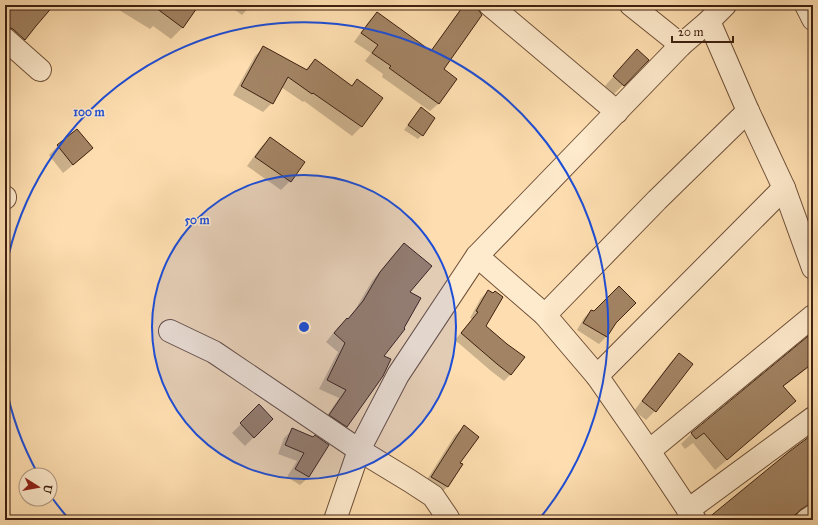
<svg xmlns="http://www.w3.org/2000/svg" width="818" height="525" viewBox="0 0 818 525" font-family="'IM FELL Great Primer',serif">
	<rect width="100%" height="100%" fill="#fedeb0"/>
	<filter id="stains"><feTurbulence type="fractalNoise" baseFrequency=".005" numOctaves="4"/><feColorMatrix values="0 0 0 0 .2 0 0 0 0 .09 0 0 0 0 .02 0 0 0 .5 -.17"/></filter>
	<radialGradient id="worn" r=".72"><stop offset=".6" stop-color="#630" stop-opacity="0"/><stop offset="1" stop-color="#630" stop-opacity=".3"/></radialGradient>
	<!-- shadow -->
	<g fill="#0003">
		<path d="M 5,5 L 53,5 L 35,25 L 24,39 L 12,51 L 5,45 Z"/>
		<path d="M 111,5 L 198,5 L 182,28 L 171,39 L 153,26 L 150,29 Z"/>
		<path d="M 228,5 L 251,5 L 242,15 Z"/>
		<path d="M 465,5 L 471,5 L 442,69 L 456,79 L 438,104 L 430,111 L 382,77 L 383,74 L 365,61 L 371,53 L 354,42 L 369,21 L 377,13 L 430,52 L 460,10 Z"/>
		<path d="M 264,47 L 305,70 L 315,60 L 351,87 L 357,81 L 381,98 L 361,127 L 352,136 L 304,101 L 303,102 L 281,87 L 272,103 L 263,112 L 233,95 L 255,56 Z"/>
		<path d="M 637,50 L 648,60 L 614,94 L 605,86 Z"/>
		<path d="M 421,108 L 422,135 L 418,139 L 404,130 L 417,112 Z"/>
		<path d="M 270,138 L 304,162 L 290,181 L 281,190 L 247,166 L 261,147 Z"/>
		<path d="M 58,146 L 92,148 L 83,157 L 63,173 L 49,155 Z"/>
		<path d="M 404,244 L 408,292 L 383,356 L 347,426 L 338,435 L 322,423 L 339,398 L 319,389 L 338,352 L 326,342 L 338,327 L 347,319 L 347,320 L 355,310 L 372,281 L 395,253 Z"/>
		<path d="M 488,291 L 493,294 L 484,326 L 511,374 L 504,381 L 491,371 L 455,340 L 472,319 L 470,318 L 481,298 Z"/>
		<path d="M 591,311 L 615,323 L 606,337 L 599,344 L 577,330 L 584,318 Z"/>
		<path d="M 813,339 L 813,364 L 783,387 L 795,401 L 784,412 L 715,470 L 693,443 L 685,449 L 681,444 L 692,433 Z"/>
		<path d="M 679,354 L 655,411 L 646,420 L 634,411 L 670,363 Z"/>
		<path d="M 259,406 L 272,419 L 245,446 L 232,433 Z"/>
		<path d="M 464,427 L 459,463 L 461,464 L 447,487 L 438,496 L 423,486 L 455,435 Z"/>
		<path d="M 293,429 L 327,445 L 309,477 L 300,485 L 287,477 L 297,461 L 278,454 L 284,438 Z"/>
		<path d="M 813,435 L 813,520 L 800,515 L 794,517 L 794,520 L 708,520 Z"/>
	</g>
	<!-- building -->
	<g fill="#a28363" stroke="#3e2110">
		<path d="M 5,5 L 54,5 L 36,26 L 25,40 L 13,29 L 8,27 L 5,27 Z"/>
		<path d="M 152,5 L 199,5 L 183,28 Z"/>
		<path d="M 464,5 L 473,5 L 478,9 L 482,15 L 444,69 L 457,79 L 439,104 L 389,68 L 391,66 L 372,53 L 378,45 L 361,33 L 377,12 L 431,51 Z"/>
		<path d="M 263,46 L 307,70 L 315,59 L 352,86 L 357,79 L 383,98 L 362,127 L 313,93 L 312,94 L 288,77 L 273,104 L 241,86 Z"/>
		<path d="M 637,49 L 649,60 L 624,86 L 613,76 Z"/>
		<path d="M 421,107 L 435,118 L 423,136 L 408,125 Z"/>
		<path d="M 77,129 L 93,148 L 73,165 L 57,145 Z"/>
		<path d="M 270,137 L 305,162 L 291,182 L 255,157 Z"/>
		<path d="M 404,243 L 432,266 L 410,292 L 421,298 L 404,328 L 405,329 L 384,356 L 391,359 L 383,376 L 347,427 L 329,415 L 346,390 L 327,380 L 345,343 L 334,333 L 347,318 L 348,319 L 363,301 L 380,272 Z"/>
		<path d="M 619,286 L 636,303 L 616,323 L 607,337 L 583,323 L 591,310 L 594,311 Z"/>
		<path d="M 488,290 L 493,293 L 495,291 L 503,297 L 486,326 L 507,344 L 525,357 L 511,375 L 497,364 L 461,333 L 478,312 L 476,311 Z"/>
		<path d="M 813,332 L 813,363 L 783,386 L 796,401 L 727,460 L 704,433 L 696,439 L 691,433 Z"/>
		<path d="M 679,353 L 693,364 L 656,412 L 642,401 Z"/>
		<path d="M 259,404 L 273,419 L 254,438 L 240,423 Z"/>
		<path d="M 464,425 L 479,437 L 460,463 L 463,464 L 448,487 L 431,477 Z"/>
		<path d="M 292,428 L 313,437 L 315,435 L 329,445 L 309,477 L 295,469 L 304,453 L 285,445 Z"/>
		<path d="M 813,434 L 813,502 L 800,510 L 796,514 L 787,520 L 707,520 L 707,519 L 790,451 Z"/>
	</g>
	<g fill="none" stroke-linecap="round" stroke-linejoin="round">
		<defs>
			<g id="minor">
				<path d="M 490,5 L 617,112"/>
				<path d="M 631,5 L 681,45"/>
				<path d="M 806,5 L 813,19"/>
				<path d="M 709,21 L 748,111 L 784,188 L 813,268"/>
				<path d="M 5,39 L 40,70"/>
				<path d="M 5,197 L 5,198"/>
				<path d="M 477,256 L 545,315 L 597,376 L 649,451 L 695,520"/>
				<path d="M 545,315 L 657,200 L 748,111"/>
				<path d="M 170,331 L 214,352 L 359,450 L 410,481 L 433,496 L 448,518 L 447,520"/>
				<path d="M 597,376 L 784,188"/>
				<path d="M 649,451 L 813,316"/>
				<path d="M 688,510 L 813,418"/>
				<path d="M 335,520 L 359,450 L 398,375 L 477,256 L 681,45 L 709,21 L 725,5"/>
				<path d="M 807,520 L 813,516"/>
			</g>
		</defs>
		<!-- minor casing -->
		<use href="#minor" stroke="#6e5038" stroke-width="24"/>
		<!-- minor -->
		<use href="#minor" stroke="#feeacc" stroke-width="22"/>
	</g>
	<!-- distance rings -->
	<circle cx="304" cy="327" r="152" fill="#1d4ed8" fill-opacity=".12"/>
	<g fill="none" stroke="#1d4ed8" stroke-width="2">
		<circle cx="304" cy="327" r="152"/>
		<path d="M68 518A304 304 0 0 1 50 495M38 474A304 304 0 0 1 5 382M5 272A304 304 0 1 1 540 518"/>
	</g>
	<circle cx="304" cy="327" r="6" fill="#1d4ed8" stroke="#feeacc" stroke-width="2"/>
	<g font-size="12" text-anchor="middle" font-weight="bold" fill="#1d4ed8" stroke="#feeacc" stroke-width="3" stroke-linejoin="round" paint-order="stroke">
		<text x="89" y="116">100 m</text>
		<text x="197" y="224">50 m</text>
	</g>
	<!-- margin -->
	<rect width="818" height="525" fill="none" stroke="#fedeb0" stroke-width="20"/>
	<rect x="6" y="6" width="806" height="513" fill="none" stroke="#3e2110" stroke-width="2"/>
	<rect x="10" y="10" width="798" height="505" fill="none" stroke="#3e2110"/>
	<!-- north arrow -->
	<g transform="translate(38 487) rotate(101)"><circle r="19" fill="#feeacc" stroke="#b19a81"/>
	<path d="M0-3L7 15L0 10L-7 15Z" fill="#8f2418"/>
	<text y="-6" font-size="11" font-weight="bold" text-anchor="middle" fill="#3e2110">U</text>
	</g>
	<!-- scale -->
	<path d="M672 36v6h61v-6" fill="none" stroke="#3e2110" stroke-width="2"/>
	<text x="678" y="36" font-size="12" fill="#3e2110" stroke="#feeacc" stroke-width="3" paint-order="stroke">20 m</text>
	<rect width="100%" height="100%" filter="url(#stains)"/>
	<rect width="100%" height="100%" fill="url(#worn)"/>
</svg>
